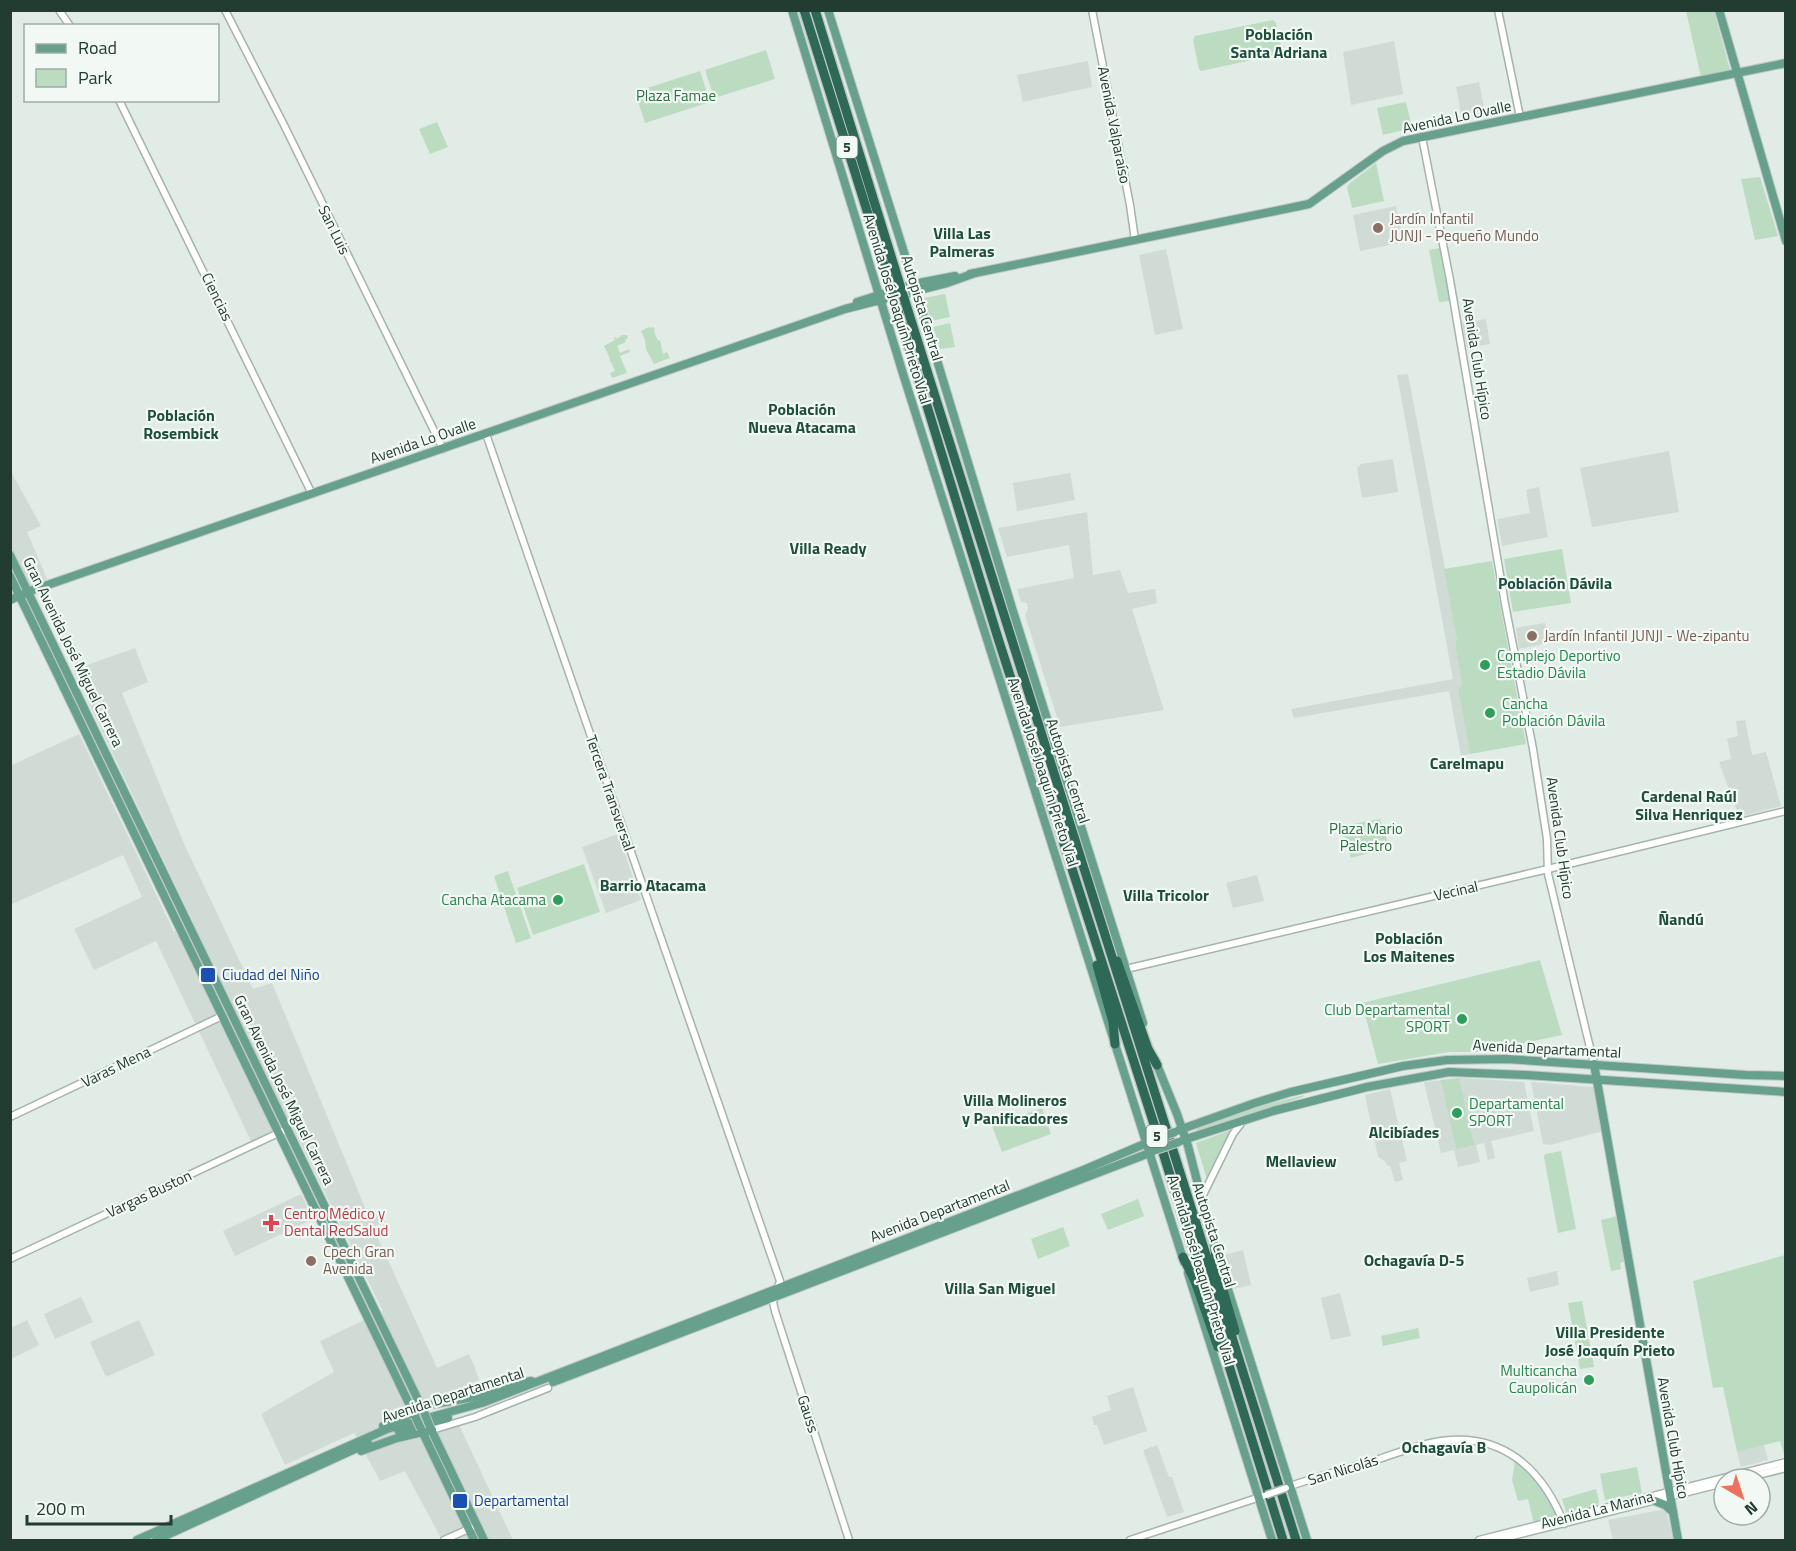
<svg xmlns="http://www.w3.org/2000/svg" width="1796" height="1551" viewBox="0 0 1796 1551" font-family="'Titillium Web',sans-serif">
	<rect width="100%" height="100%" fill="#e1ece6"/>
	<!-- built -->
	<g fill="#d0dbd5">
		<path d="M 1394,41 L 1403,94 L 1351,105 L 1343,52 Z"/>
		<path d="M 1088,61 L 1092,87 L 1023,102 L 1017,75 Z"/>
		<path d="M 1479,82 L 1485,113 L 1462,118 L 1456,87 Z"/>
		<path d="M 1396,206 L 1404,242 L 1360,251 L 1353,215 Z"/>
		<path d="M 1166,249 L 1183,329 L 1155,335 L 1139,255 Z"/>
		<path d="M 1486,319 L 1490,344 L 1467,348 L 1462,323 Z"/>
		<path d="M 1408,374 L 1454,616 L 1457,641 L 1455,645 L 1462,685 L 1458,689 L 1470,754 L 1461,756 L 1449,691 L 1294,718 L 1291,709 L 1453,679 L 1397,375 Z"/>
		<path d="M 1669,451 L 1679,512 L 1592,527 L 1580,468 Z"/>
		<path d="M 1393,459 L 1398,492 L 1362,498 L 1357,468 L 1361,464 Z"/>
		<path d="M 10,470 L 41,526 L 27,532 L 47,579 L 11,594 Z"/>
		<path d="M 1070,473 L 1075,500 L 1017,511 L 1013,483 Z"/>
		<path d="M 1539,487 L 1548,537 L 1502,546 L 1497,519 L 1530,513 L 1526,490 Z"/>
		<path d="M 1087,512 L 1093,575 L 1120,570 L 1128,593 L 1155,589 L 1157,603 L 1132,609 L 1164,710 L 1060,727 L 1025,615 L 1028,609 L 1027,603 L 1021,602 L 1017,589 L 1074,578 L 1069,545 L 1007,557 L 998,528 Z"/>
		<path d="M 1545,623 L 1549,643 L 1519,649 L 1516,628 Z"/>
		<path d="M 135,648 L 148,682 L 122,693 L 185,846 L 253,989 L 272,983 L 369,1217 L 381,1212 L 385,1222 L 373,1227 L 437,1368 L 469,1354 L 475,1368 L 479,1380 L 440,1398 L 433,1396 L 424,1400 L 440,1432 L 459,1425 L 513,1540 L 442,1540 L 405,1471 L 380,1481 L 354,1433 L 285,1465 L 261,1414 L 334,1372 L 320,1341 L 383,1311 L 291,1124 L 252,1143 L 156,941 L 94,970 L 74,929 L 142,897 L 123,855 L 12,904 L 10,902 L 10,766 L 79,734 L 174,932 L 193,922 L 73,670 Z"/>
		<path d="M 1745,720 L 1752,755 L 1766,752 L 1781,806 L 1739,817 L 1719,762 L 1731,759 L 1727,739 L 1738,736 L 1736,721 Z"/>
		<path d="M 618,834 L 641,900 L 606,913 L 582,847 Z"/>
		<path d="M 1257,875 L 1264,901 L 1233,908 L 1226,883 Z"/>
		<path d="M 1462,1078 L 1524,1082 L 1534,1131 L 1491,1141 L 1495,1158 L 1488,1160 L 1484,1143 L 1476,1145 L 1480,1162 L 1458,1167 L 1454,1150 L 1441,1153 L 1424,1082 Z"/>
		<path d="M 1531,1082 L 1593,1087 L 1603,1131 L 1550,1145 L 1543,1144 Z"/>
		<path d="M 1390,1089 L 1407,1161 L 1399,1163 L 1403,1180 L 1395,1182 L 1390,1165 L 1388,1166 L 1385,1161 L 1378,1157 L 1365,1095 Z"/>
		<path d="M 301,1194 L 313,1219 L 235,1256 L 223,1231 Z"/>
		<path d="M 1243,1250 L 1251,1285 L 1234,1289 L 1224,1255 Z"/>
		<path d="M 1557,1271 L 1559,1285 L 1530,1292 L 1527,1278 Z"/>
		<path d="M 1340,1293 L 1351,1336 L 1331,1340 L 1321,1298 Z"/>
		<path d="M 81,1297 L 93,1322 L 55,1339 L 44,1314 Z"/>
		<path d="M 27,1320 L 39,1345 L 11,1359 L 11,1328 Z"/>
		<path d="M 139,1320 L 155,1355 L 106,1377 L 90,1342 Z"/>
		<path d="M 1133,1387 L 1147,1431 L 1104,1445 L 1097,1425 L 1094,1425 L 1092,1417 L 1111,1410 L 1107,1396 Z"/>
		<path d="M 1157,1445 L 1169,1477 L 1172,1477 L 1184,1512 L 1167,1517 L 1143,1450 Z"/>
		<path d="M 1764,1445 L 1768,1460 L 1741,1467 L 1737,1452 Z"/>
		<path d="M 1666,1509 L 1673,1540 L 1613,1540 L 1608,1520 Z"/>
	</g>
	<!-- green -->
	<g fill="#bbdcc0">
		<path d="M 1686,11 L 1714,11 L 1730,70 L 1701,77 Z"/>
		<path d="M 1273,20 L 1276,23 L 1282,51 L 1280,54 L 1201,71 L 1199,69 L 1193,40 L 1195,36 Z"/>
		<path d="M 766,50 L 775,79 L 714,98 L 705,70 Z"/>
		<path d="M 700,71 L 710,102 L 645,123 L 635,92 Z"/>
		<path d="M 1406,102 L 1412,128 L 1383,135 L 1377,108 Z"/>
		<path d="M 437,122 L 448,147 L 430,154 L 419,129 Z"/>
		<path d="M 1376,163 L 1384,201 L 1352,208 L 1347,187 L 1350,183 Z"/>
		<path d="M 1760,177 L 1778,236 L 1755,240 L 1741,179 Z"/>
		<path d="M 1440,248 L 1450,301 L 1439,302 L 1429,250 Z"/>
		<path d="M 945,294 L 950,317 L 931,321 L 924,298 Z"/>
		<path d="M 950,323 L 955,347 L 940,349 L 933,327 Z"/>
		<path d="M 649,327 L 649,328 L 653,327 L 655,329 L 654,331 L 658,341 L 660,340 L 663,354 L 667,352 L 670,358 L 654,364 L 646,349 L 645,340 L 641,331 Z"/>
		<path d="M 622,335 L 627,335 L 628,338 L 625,340 L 626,342 L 617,346 L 620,353 L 629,349 L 630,352 L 620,356 L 627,373 L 612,378 L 610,373 L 615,371 L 611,362 L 609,360 L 610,359 L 604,346 L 615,340 L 614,338 L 616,337 L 617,339 Z"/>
		<path d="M 1562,549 L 1571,603 L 1513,612 L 1504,559 Z"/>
		<path d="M 1492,561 L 1526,744 L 1470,754 L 1458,689 L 1462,685 L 1455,645 L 1457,640 L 1444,569 Z"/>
		<path d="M 1380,819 L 1390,848 L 1351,858 L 1341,826 Z"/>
		<path d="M 584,864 L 600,912 L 533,935 L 517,888 Z"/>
		<path d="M 508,871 L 531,938 L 516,943 L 494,876 Z"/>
		<path d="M 1540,960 L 1562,1035 L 1481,1052 L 1449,1052 L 1378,1064 L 1362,1003 Z"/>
		<path d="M 1459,1078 L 1474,1145 L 1456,1149 L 1441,1080 Z"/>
		<path d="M 1304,1095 L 1303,1097 L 1197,1133 L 1196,1129 L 1250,1109 Z"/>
		<path d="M 1042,1108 L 1051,1134 L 1002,1152 L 992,1126 Z"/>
		<path d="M 1234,1129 L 1207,1180 L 1196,1143 Z"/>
		<path d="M 1561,1151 L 1576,1229 L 1558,1233 L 1544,1157 L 1545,1154 Z"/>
		<path d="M 1138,1199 L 1144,1216 L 1108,1230 L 1101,1214 Z"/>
		<path d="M 1617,1216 L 1626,1261 L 1620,1263 L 1621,1269 L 1611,1271 L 1601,1220 Z"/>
		<path d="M 1063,1227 L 1070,1246 L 1038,1259 L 1031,1239 Z"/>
		<path d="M 1785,1255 L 1785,1457 L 1780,1441 L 1737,1452 L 1723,1387 L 1713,1388 L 1693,1281 Z"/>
		<path d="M 1582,1301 L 1594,1367 L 1580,1369 L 1568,1303 Z"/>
		<path d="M 1418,1328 L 1420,1338 L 1383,1346 L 1381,1336 Z"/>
		<path d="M 1515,1461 C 1536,1474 1549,1495 1558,1518 L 1534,1524 L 1528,1499 L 1518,1501 L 1512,1480 Z"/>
		<path d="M 1637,1467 L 1642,1493 L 1605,1500 L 1600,1474 Z"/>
		<path d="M 1596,1489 L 1599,1501 L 1597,1507 L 1567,1515 L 1562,1499 Z"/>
	</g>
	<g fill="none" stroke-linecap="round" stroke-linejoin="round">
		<defs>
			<g id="minor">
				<path d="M 59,10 L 70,26"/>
				<path d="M 225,10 L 284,125 L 443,449"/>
				<path d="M 1092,10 L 1130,205 L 1135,240"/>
				<path d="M 1498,10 L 1520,117"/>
				<path d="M 119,100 L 312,494"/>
				<path d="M 1422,137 L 1450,280 L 1505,604 L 1533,749 L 1547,839 L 1548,874 L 1594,1064"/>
				<path d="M 486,434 L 780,1281 L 773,1302 L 775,1311 L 849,1540"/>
				<path d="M 1126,969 L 1548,869 L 1786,811"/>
				<path d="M 10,1117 L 222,1016"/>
				<path d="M 1202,1197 L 1233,1134 L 1242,1122"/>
				<path d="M 10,1259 L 287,1129"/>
				<path d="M 432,1430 L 475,1417 L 548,1388"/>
				<path d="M 1742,1479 L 1786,1468"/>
				<path d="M 1287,1487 C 1317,1477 1348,1468 1379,1459 C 1400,1452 1420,1444 1441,1441 C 1503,1432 1543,1470 1564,1524"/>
				<path d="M 444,1540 L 471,1528"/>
				<path d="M 1130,1540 L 1263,1496"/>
				<path d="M 1479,1540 L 1786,1462"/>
				<path d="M 1497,1540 L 1724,1483"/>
			</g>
			<g id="major">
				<path d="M 792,10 L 904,377 L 1184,1262"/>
				<path d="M 828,10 L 913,281 L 1012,608 L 1143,1023"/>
				<path d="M 1719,10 L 1786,241"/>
				<path d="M 970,274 L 1309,204 L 1383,151 L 1403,141 L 1786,63"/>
				<path d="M 857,302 L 914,284 L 955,276"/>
				<path d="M 10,555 L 424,1412"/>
				<path d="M 10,576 L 415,1416"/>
				<path d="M 10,600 L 33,590 L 845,309 L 947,283 L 975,273"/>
				<path d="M 1155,1060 L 1177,1114 L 1188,1146 L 1216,1254"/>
				<path d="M 1594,1064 L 1678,1540"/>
				<path d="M 1179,1130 L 1255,1103 L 1291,1092 L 1403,1066 L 1447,1060 L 1506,1059 L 1746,1075 L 1786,1076"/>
				<path d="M 1183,1140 L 1273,1111 L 1367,1087 L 1449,1072 L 1526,1075 L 1786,1092"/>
				<path d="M 1188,1273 L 1272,1540"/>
				<path d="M 1224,1277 L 1307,1540"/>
				<path d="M 553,1382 L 1152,1152"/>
				<path d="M 383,1426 L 429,1405 L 480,1396 L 515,1384 L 531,1381"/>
				<path d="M 430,1427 L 484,1540"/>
				<path d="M 421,1429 L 474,1540"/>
				<path d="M 398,1430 L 448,1418"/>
				<path d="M 361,1451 L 397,1438 L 432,1430"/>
				<path d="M 1655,1501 L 1665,1505 L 1673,1512"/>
				<path d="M 137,1540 L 387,1429 L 482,1403 L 1081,1171 L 1149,1142"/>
				<path d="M 156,1540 L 368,1443"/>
			</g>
			<g id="highway">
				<path d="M 804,10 L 890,284"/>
				<path d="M 815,10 L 899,282"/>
				<path d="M 904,298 L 1296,1540"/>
				<path d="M 895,301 L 997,635 L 1161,1146 L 1283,1540"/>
				<path d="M 1117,961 L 1148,1049 L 1157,1065"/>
				<path d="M 1097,965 L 1113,1022 L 1115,1044"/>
				<path d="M 1215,1250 L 1217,1270 L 1235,1331"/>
				<path d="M 1183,1257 L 1195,1281 L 1218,1347"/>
			</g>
		</defs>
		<!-- minor casing -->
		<use href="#minor" stroke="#a4b4ac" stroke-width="9"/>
		<!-- major casing -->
		<use href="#major" stroke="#c1c8c6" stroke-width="10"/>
		<!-- highway casing -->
		<use href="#highway" stroke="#c1c8c6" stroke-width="12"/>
		<!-- minor -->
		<use href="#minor" stroke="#fff" stroke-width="6"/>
		<!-- major -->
		<use href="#major" stroke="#67a08c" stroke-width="8"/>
		<!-- highway -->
		<use href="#highway" stroke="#2e6856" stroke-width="9"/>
		<defs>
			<path id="minor-bridge" d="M 1266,1495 L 1286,1488"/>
			<g id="major-bridge">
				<path d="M 1153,1140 L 1175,1132"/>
				<path d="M 1156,1150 L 1179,1142"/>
				<path d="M 424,1412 L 430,1427"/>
				<path d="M 415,1416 L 421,1429"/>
			</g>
			<g id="highway-bridge">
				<path d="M 899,282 L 904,298"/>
				<path d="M 890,284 L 895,301"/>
			</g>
		</defs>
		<!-- minor-bridge casing -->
		<use href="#minor-bridge" stroke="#a4b4ac" stroke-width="9" stroke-linecap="butt"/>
		<!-- major-bridge casing -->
		<use href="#major-bridge" stroke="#c1c8c6" stroke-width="10" stroke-linecap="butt"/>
		<!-- highway-bridge casing -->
		<use href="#highway-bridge" stroke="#c1c8c6" stroke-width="12" stroke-linecap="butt"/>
		<!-- minor-bridge -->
		<use href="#minor-bridge" stroke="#fff" stroke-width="6"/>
		<!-- major-bridge -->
		<use href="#major-bridge" stroke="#67a08c" stroke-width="8"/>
		<!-- highway-bridge -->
		<use href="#highway-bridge" stroke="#2e6856" stroke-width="9"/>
	</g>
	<!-- markers -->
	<g fill="#8d6e63" stroke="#f2f8f4" stroke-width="2">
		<circle cx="1378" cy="228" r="6"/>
		<circle cx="1532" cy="636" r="6"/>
		<circle cx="311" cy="1261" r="6"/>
	</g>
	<g fill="#2e9e5b" stroke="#f2f8f4" stroke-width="2">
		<circle cx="1485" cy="665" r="6"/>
		<circle cx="1490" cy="713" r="6"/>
		<circle cx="558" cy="900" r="6"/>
		<circle cx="1462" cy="1019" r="6"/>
		<circle cx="1457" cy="1113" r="6"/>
		<circle cx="1589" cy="1380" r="6"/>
	</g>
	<g fill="#1a4fb4" stroke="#f2f8f4" stroke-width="2">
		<rect x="200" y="967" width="16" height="16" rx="3"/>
		<rect x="452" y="1493" width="16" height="16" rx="3"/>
	</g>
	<path fill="#e0444e" stroke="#f2f8f4" stroke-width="2" d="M268 1214h6v6h6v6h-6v6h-6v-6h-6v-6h6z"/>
	<g text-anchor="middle" stroke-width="4.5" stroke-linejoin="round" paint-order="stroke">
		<!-- shield labels -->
		<g fill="#f2f8f4" stroke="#60746c" stroke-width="1.5">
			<rect x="836.5" y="136" width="21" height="22" rx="4.5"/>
			<rect x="1146.5" y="1125" width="21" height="22" rx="4.5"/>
		</g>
		<g font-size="14" font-weight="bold" fill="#223c32">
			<text x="847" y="152">5</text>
			<text x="1157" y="1141">5</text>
		</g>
		<!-- park labels -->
		<g font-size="15" fill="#2d7241" stroke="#f2f8f4">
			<text x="676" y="101">Plaza Famae</text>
			<text x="1366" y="834">Plaza Mario<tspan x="1366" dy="17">Palestro</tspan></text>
		</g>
		<!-- street labels -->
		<g font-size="15" fill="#223c32" stroke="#f2f8f4">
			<text transform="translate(1457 117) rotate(-12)" y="5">Avenida Lo Ovalle</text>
			<text transform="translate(1114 125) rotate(79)" y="5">Avenida Valparaíso</text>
			<text transform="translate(334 230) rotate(64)" y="5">San Luis</text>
			<text transform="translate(217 297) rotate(64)" y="5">Ciencias</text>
			<text transform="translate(922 308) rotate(73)" y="5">Autopista Central</text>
			<text transform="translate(897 309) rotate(73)" y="5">Avenida José Joaquín Prieto Vial</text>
			<text transform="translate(1477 359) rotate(81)" y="5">Avenida Club Hípico</text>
			<text transform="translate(423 441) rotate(-19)" y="5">Avenida Lo Ovalle</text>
			<text transform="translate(73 652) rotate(64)" y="5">Gran Avenida José Miguel Carrera</text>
			<text transform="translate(1068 771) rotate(72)" y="5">Autopista Central</text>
			<text transform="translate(1043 772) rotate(72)" y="5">Avenida José Joaquín Prieto Vial</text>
			<text transform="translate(610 793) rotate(71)" y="5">Tercera Transversal</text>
			<text transform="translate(1560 838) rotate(82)" y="5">Avenida Club Hípico</text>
			<text transform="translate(1456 891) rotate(-13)" y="5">Vecinal</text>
			<text transform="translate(1547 1049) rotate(3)" y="5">Avenida Departamental</text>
			<text transform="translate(116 1067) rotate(-26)" y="5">Varas Mena</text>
			<text transform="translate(284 1090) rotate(64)" y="5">Gran Avenida José Miguel Carrera</text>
			<text transform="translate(149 1194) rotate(-25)" y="5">Vargas Buston</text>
			<text transform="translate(940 1211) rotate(-21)" y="5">Avenida Departamental</text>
			<text transform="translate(1214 1235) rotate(72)" y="5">Autopista Central</text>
			<text transform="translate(1201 1270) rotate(73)" y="5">Avenida José Joaquín Prieto Vial</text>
			<text transform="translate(453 1395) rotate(-18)" y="5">Avenida Departamental</text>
			<text transform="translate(808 1414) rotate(72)" y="5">Gauss</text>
			<text transform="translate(1673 1438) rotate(80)" y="5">Avenida Club Hípico</text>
			<text transform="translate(1343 1470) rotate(-17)" y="5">San Nicolás</text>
			<text transform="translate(1597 1510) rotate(-14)" y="5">Avenida La Marina</text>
		</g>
		<!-- education labels -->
		<g font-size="15" fill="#785e54" stroke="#f2f8f4" text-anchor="start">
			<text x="1390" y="224">Jardín Infantil<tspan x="1390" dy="17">JUNJI - Pequeño Mundo</tspan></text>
			<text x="1544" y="641">Jardín Infantil JUNJI - We-zipantu</text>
			<text x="323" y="1257">Cpech Gran<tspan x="323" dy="17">Avenida</tspan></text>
		</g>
		<!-- leisure labels -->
		<g font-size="15" fill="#27864d" stroke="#f2f8f4" text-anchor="start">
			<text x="1497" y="661">Complejo Deportivo<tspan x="1497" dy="17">Estadio Dávila</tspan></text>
			<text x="1502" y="709">Cancha<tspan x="1502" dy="17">Población Dávila</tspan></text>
			<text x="546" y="905" text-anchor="end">Cancha Atacama</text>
			<text x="1450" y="1015" text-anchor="end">Club Departamental<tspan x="1450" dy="17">SPORT</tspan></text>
			<text x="1469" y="1109">Departamental<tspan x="1469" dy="17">SPORT</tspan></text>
			<text x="1577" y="1376" text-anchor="end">Multicancha<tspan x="1577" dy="17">Caupolicán</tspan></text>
		</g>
		<!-- transit labels -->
		<g font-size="15" fill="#164399" stroke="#f2f8f4" text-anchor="start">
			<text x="222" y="980">Ciudad del Niño</text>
			<text x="474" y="1506">Departamental</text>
		</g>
		<!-- health labels -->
		<g font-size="15" fill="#be3a42" stroke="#f2f8f4" text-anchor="start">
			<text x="284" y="1219">Centro Médico y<tspan x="284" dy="17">Dental RedSalud</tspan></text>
		</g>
		<!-- neighbourhood labels -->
		<g font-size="16" font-weight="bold" fill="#1e4e3d" stroke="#f2f8f4">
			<text x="1279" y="40">Población<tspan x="1279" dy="18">Santa Adriana</tspan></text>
			<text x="962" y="239">Villa Las<tspan x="962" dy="18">Palmeras</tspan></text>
			<text x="802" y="415">Población<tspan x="802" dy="18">Nueva Atacama</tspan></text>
			<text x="181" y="421">Población<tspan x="181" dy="18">Rosembick</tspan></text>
			<text x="828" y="554">Villa Ready</text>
			<text x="1555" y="589">Población Dávila</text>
			<text x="1467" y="769">Carelmapu</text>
			<text x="1689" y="802">Cardenal Raúl<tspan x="1689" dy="18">Silva Henriquez</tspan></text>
			<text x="653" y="891">Barrio Atacama</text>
			<text x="1166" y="901">Villa Tricolor</text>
			<text x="1681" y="925">Ñandú</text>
			<text x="1409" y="944">Población<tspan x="1409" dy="18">Los Maitenes</tspan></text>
			<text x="1015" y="1106">Villa Molineros<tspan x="1015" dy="18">y Panificadores</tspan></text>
			<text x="1404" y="1138">Alcibíades</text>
			<text x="1301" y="1167">Mellaview</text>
			<text x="1414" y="1266">Ochagavía D-5</text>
			<text x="1000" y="1294">Villa San Miguel</text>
			<text x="1610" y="1338">Villa Presidente<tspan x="1610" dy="18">José Joaquín Prieto</tspan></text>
			<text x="1444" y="1453">Ochagavía B</text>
		</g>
	</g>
	<!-- border -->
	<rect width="1796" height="1551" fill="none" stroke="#223c32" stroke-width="24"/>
	<!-- legend -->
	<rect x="24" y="24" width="195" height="78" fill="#f2f8f4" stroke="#9fada6" stroke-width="1.5"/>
	<rect x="36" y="44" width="30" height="9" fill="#67a08c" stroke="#9fada6" stroke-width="1.5"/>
	<text x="78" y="54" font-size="18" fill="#223c32">Road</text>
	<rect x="36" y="69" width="30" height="18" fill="#bbdcc0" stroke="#9fada6" stroke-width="1.5"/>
	<text x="78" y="84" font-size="18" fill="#223c32">Park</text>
	<!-- north arrow -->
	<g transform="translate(1742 1497) rotate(141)"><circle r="28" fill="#f2f8f4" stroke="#9fada6" stroke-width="1.5"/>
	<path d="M0-4.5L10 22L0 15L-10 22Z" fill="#ef715c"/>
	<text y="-9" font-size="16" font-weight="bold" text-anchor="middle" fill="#223c32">N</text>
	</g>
	<!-- scale -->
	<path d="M27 1515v9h144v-9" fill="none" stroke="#223c32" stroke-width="3"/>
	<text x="36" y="1515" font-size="18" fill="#223c32" stroke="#f2f8f4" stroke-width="4.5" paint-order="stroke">200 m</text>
</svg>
